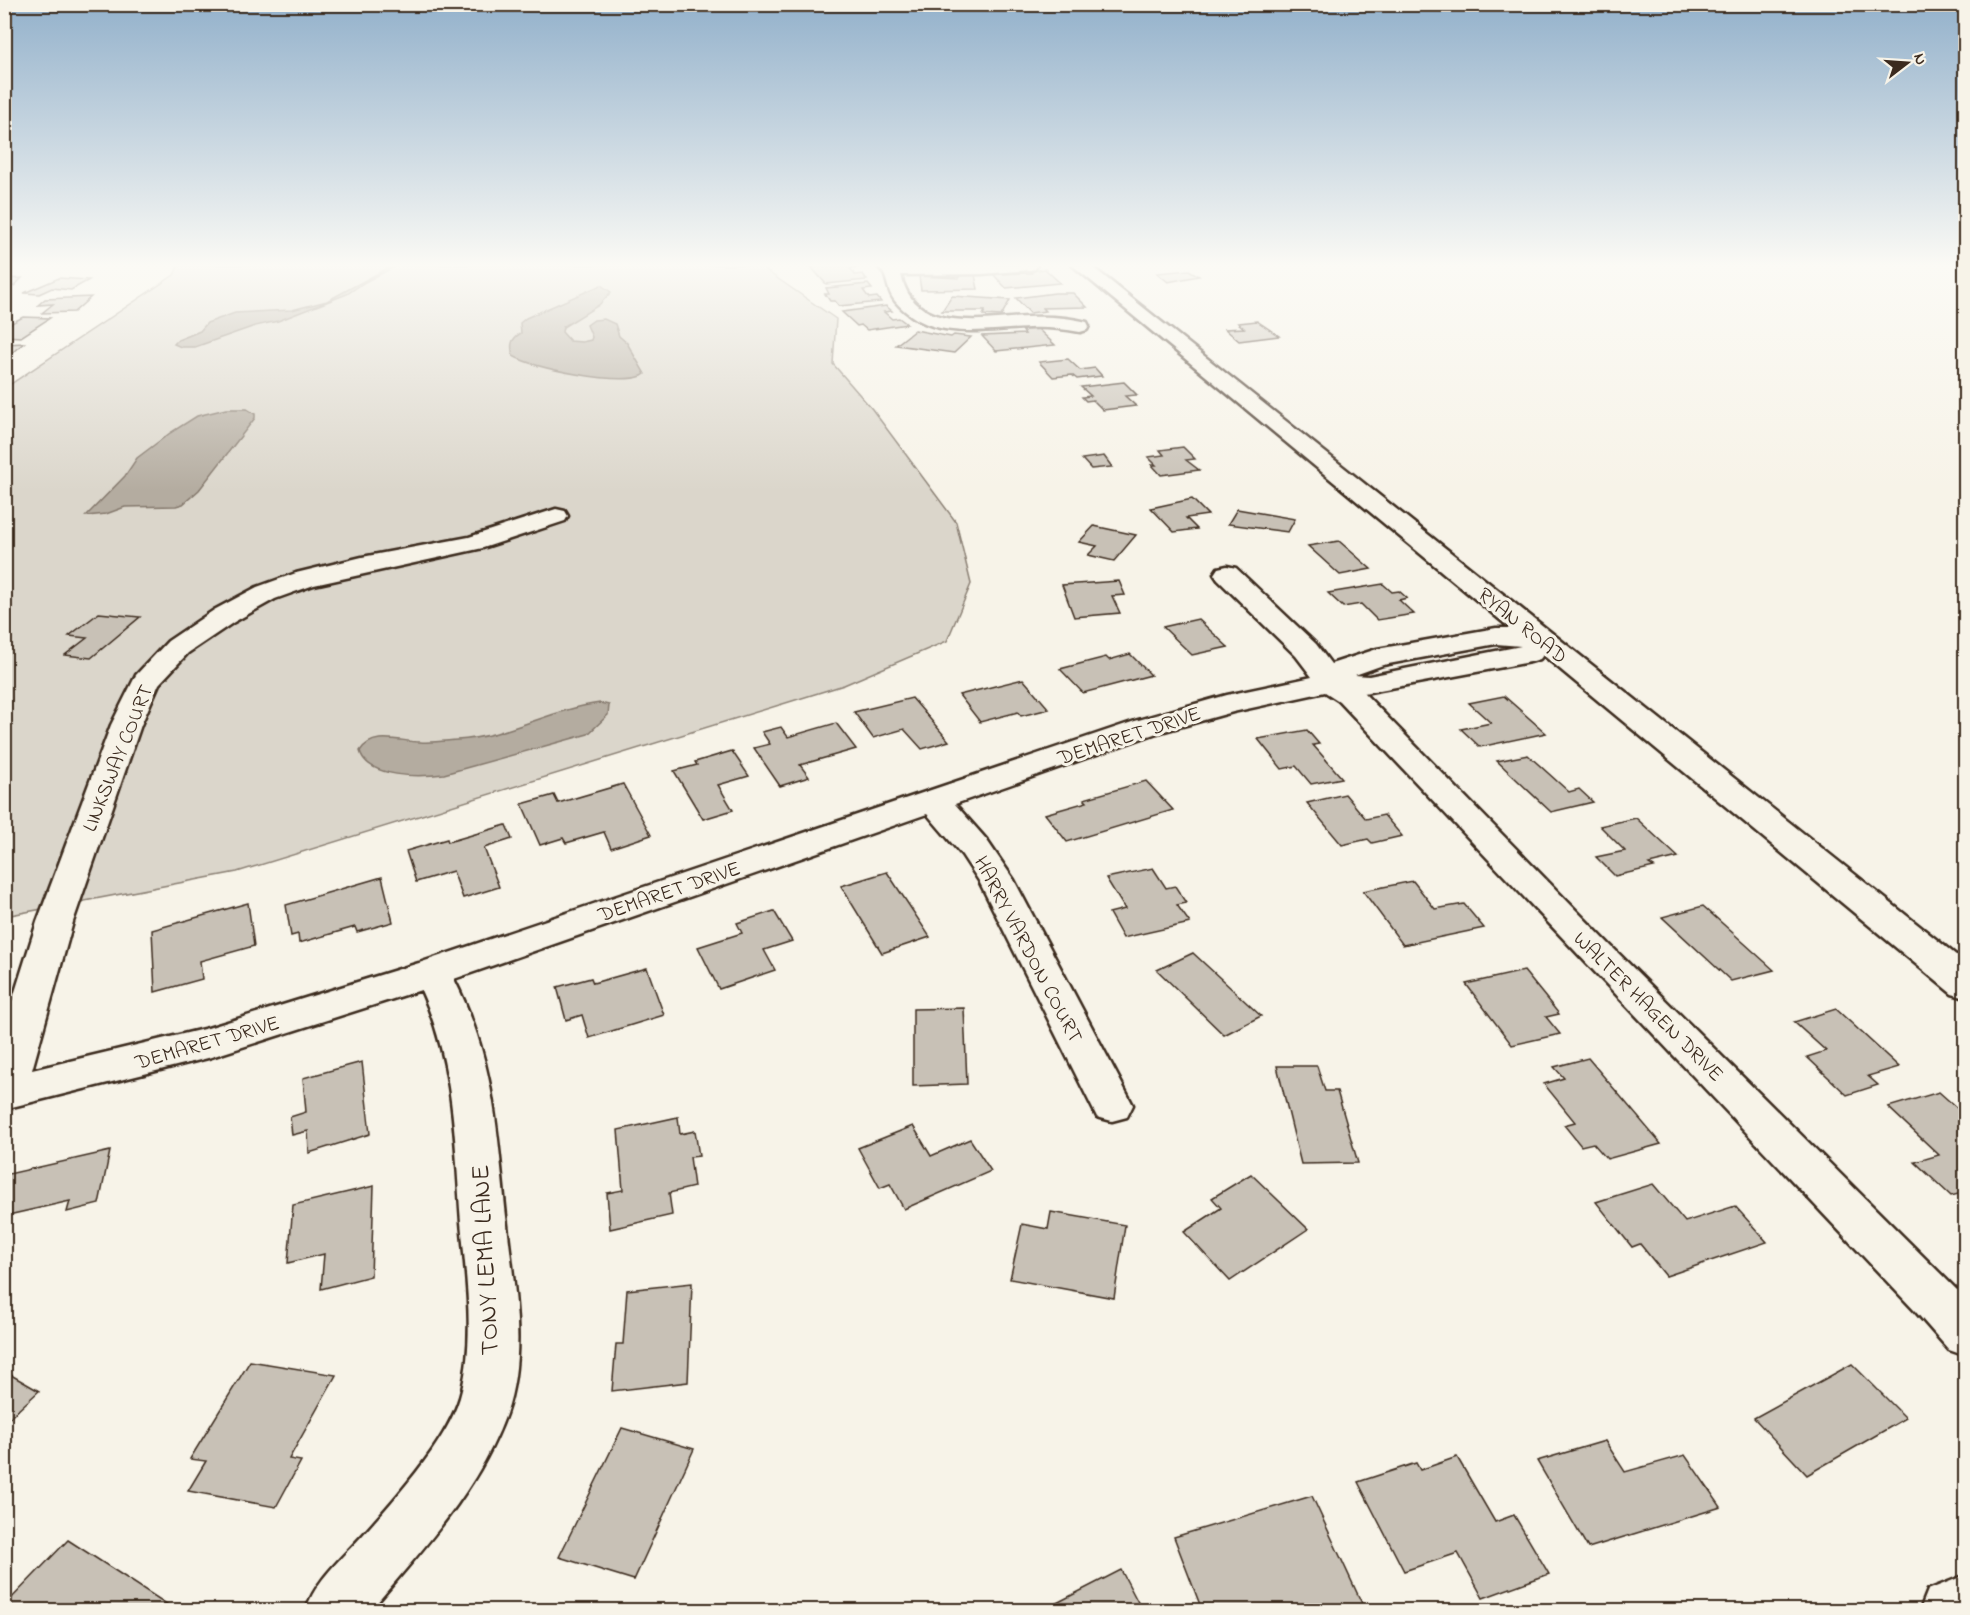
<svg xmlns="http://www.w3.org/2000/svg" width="1970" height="1615" viewBox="0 0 1970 1615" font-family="'Indie Flower',sans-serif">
	<rect width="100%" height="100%" fill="#f7f3e8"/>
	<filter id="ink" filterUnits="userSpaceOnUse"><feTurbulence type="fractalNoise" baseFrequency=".0167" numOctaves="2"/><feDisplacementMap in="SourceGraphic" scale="12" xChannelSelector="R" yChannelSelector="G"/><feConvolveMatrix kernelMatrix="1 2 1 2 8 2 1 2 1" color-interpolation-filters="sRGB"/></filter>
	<g filter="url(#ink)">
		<!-- green -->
		<path fill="#dbd6cb" stroke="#8b8074" stroke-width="1.5" d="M 179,265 L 758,265 L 836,319 L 833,364 L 872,409 L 956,522 L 971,584 L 947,641 L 844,685 L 237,872 L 5,916 L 5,388 L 174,275 Z"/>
		<!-- water -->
		<g fill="#b4aca0" stroke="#84786c" stroke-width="1.5">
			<path d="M 393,265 L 398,265 L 365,282 L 347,294 L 278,321 L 255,326 L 195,347 L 181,347 L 174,344 L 178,340 L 200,331 L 207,323 L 235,313 L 292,310 L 327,301 Z"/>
			<path d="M 601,285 L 611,292 L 599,305 L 563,327 L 562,332 L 570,341 L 582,342 L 591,340 L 592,337 L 587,325 L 594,320 L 604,319 L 615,324 L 619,336 L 627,343 L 645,374 L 642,376 C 617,385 537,369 513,356 C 510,345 511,339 521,333 L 520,323 L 526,318 Z"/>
			<path d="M 226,409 L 247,409 L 255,414 L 255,418 L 199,490 L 183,504 L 176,506 L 125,507 L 106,514 L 86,516 L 125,476 L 137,458 L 170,433 L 197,416 Z"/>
			<path d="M 600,703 L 609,705 L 608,715 L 588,734 L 444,774 C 421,777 368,779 360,751 C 373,730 401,742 420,742 C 432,743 445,741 457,740 C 507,737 551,709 600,703 Z"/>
		</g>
		<!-- building -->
		<g fill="#c8c1b6" stroke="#3b2a1e" stroke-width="1.5">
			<path d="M 831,265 L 853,265 L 856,268 L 850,268 L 855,275 L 863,274 L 867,280 L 826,284 L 811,267 Z"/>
			<path d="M 1045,269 L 1060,283 L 1006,288 L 993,274 L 1032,273 L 1030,271 Z"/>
			<path d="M 1189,270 L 1199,276 L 1168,282 L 1157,273 Z"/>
			<path d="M 959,275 L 975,275 L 978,289 L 921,290 L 919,276 L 959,278 Z"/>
			<path d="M 22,278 L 14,286 L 4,287 L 4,279 Z"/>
			<path d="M 59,278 L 89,280 L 71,290 L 52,288 L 39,294 L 24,293 Z"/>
			<path d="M 868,284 L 872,289 L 863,290 L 869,298 L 877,297 L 881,302 L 839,306 L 835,301 L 830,301 L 825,294 L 829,294 L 826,288 Z"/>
			<path d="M 1055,293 L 1073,293 L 1087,307 L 1043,308 L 1046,311 L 1030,313 L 1016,298 Z"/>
			<path d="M 952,296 L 1010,300 L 1001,316 L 983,315 L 985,311 L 942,311 Z"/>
			<path d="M 91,297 L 74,312 L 42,313 L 53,304 L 38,305 L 45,299 Z"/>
			<path d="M 886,306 L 892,311 L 884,312 L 892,319 L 899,318 L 907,324 L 867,330 L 861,325 L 857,326 L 842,312 Z"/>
			<path d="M 23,317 L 50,318 L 21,337 L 4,336 L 4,327 Z"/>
			<path d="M 1257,321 L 1279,336 L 1239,341 L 1225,329 L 1244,328 L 1238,323 Z"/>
			<path d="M 1038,329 L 1055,345 L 996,351 L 982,336 L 1025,334 L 1022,330 Z"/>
			<path d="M 915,330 L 951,337 L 954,335 L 971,337 L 954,353 L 896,345 Z"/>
			<path d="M 24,343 L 4,359 L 4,344 Z"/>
			<path d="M 1068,359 L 1080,370 L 1095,368 L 1102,376 L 1077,379 L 1072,375 L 1053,377 L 1039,362 Z"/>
			<path d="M 1124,382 L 1137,395 L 1125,396 L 1136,406 L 1103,410 L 1093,400 L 1086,401 L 1082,397 L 1091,396 L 1081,387 Z"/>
			<path d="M 1183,447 L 1195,459 L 1186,460 L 1199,470 L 1161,475 L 1152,465 L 1156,465 L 1148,457 L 1164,455 L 1160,450 Z"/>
			<path d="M 1104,456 L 1112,467 L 1091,469 L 1082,459 Z"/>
			<path d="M 1192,499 L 1208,515 L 1186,518 L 1197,529 L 1174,532 L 1151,508 Z"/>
			<path d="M 1237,509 L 1295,519 L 1288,532 L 1228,524 Z"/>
			<path d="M 1094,526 L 1136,535 L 1114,561 L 1088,555 L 1097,546 L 1079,542 Z"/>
			<path d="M 1339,541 L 1371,569 L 1340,575 L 1308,546 Z"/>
			<path d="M 1119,581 L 1125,595 L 1112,596 L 1120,613 L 1074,617 L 1062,585 Z"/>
			<path d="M 1383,584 L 1392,592 L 1399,591 L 1407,598 L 1399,600 L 1414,614 L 1377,620 L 1361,604 L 1343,607 L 1328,593 Z"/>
			<path d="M 99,613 L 140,617 L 91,658 L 65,655 L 87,638 L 69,636 Z"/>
			<path d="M 1198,619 L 1228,647 L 1192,655 L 1163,627 Z"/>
			<path d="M 1130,654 L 1151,675 L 1083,693 L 1060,669 L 1106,657 L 1109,660 Z"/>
			<path d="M 1023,679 L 1049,709 L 1021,716 L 1018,712 L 980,722 L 959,695 Z"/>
			<path d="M 1504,696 L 1546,733 L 1480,747 L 1461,729 L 1491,723 L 1469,703 Z"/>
			<path d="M 912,698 L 949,741 L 922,749 L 904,729 L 873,738 L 854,712 Z"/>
			<path d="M 836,723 L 856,749 L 800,765 L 809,777 L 780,786 L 754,748 L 770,744 L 762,732 L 781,727 L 788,737 Z"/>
			<path d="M 1307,730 L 1319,744 L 1313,745 L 1342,778 L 1311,784 L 1296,766 L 1282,769 L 1258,739 Z"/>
			<path d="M 732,751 L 749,776 L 718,785 L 733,810 L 703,819 L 674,771 L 697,765 L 695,762 Z"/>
			<path d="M 1528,755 L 1569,792 L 1579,789 L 1593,802 L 1551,812 L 1497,761 Z"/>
			<path d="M 1146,781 L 1173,810 L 1067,842 L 1045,814 L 1087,802 L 1084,799 Z"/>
			<path d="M 623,784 L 651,835 L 611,848 L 604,832 L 566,843 L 563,838 L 540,845 L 522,804 L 554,795 L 558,803 Z"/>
			<path d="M 1345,794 L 1366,819 L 1384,815 L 1402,836 L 1372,843 L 1368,839 L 1342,845 L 1307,803 Z"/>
			<path d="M 1636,818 L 1678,857 L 1649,864 L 1654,867 L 1615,876 L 1596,857 L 1625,851 L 1600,826 Z"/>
			<path d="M 506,825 L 512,839 L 484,848 L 499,887 L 463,898 L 453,871 L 416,882 L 406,851 L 447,839 L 448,842 Z"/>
			<path d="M 1153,868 L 1166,888 L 1175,886 L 1186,903 L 1177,905 L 1190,923 L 1123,938 L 1109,913 L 1125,909 L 1106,878 Z"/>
			<path d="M 887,872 L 930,937 L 882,953 L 841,886 Z"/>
			<path d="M 382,877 L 393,922 L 357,932 L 355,927 L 299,943 L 298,934 L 291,936 L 286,905 Z"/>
			<path d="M 1413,881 L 1435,909 L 1464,904 L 1484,928 L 1403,945 L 1363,891 Z"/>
			<path d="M 248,903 L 254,946 L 200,961 L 202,979 L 155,992 L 152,930 Z"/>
			<path d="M 1703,906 L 1774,970 L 1731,981 L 1662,917 Z"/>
			<path d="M 774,911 L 792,941 L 764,950 L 775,970 L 719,989 L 698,947 L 742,933 L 737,923 Z"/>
			<path d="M 1193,953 L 1261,1016 L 1224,1035 L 1157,970 Z"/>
			<path d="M 647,968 L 664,1015 L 589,1038 L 582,1015 L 566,1020 L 557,987 L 591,978 L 593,983 Z"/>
			<path d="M 1524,971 L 1559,1014 L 1546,1017 L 1560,1034 L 1512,1045 L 1466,984 Z"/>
			<path d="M 964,1008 L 967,1084 L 913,1086 L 913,1009 Z"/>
			<path d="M 1836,1009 L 1899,1067 L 1868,1076 L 1878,1085 L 1847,1095 L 1807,1057 L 1826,1051 L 1794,1022 Z"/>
			<path d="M 1588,1058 L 1661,1144 L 1607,1159 L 1593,1143 L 1581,1146 L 1564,1125 L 1575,1122 L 1544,1084 L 1564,1078 L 1554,1067 Z"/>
			<path d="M 362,1062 L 370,1134 L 309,1153 L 308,1131 L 292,1135 L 290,1117 L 306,1112 L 303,1078 Z"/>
			<path d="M 1277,1066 L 1317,1066 L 1325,1091 L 1337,1091 L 1358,1163 L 1301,1164 Z"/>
			<path d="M 1939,1092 L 1966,1116 L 1966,1192 L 1951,1196 L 1915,1162 L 1939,1155 L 1888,1107 Z"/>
			<path d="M 678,1117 L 680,1134 L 695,1131 L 699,1156 L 690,1157 L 694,1187 L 669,1193 L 672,1215 L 610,1229 L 607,1193 L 623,1190 L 618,1130 Z"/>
			<path d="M 913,1126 L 931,1156 L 970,1139 L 991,1171 L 904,1209 L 890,1184 L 880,1188 L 858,1148 Z"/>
			<path d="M 110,1151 L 99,1204 L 67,1212 L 70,1201 L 4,1216 L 4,1175 Z"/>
			<path d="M 1251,1174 L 1308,1229 L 1230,1281 L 1184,1232 L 1221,1208 L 1212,1198 Z"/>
			<path d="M 1653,1184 L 1685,1222 L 1735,1206 L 1767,1242 L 1666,1276 L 1640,1244 L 1632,1247 L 1596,1202 Z"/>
			<path d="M 374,1186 L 371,1276 L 321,1289 L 324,1254 L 288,1263 L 293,1205 Z"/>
			<path d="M 1051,1212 L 1125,1225 L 1114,1298 L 1010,1279 L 1022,1224 L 1048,1229 Z"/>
			<path d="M 692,1283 L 688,1382 L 612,1391 L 616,1344 L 623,1344 L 627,1290 Z"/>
			<path d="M 250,1361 L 336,1375 L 289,1459 L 301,1461 L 276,1507 L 188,1491 L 206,1461 L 190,1459 Z"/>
			<path d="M 1852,1364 L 1906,1418 L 1807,1475 L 1754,1418 Z"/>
			<path d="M 4,1371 L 39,1391 L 4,1423 Z"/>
			<path d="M 622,1428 L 694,1449 L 634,1580 L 559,1557 Z"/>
			<path d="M 1605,1441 L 1625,1472 L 1685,1455 L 1721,1507 L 1588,1548 L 1537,1461 Z"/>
			<path d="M 1457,1457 L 1495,1522 L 1514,1515 L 1549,1574 L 1483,1598 L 1458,1553 L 1404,1571 L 1358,1482 L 1416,1463 L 1420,1470 Z"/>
			<path d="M 1312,1496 L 1365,1610 L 1202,1610 L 1174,1537 Z"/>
			<path d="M 68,1540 L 176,1610 L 4,1610 L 4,1606 Z"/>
			<path d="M 1121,1570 L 1142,1610 L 1043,1610 Z"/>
		</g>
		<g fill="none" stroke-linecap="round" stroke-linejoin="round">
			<defs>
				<g id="minor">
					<path d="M 877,265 L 1037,265 L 1035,269 L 1029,270 L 982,274 L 901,275 C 914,334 984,319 1027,317 C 1047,316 1068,317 1087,322 L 1089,326 L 1087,330 L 1080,332 C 1063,329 1046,327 1029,328 C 983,329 931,343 895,301 C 887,291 888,280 883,272 C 881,269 878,267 877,265 Z"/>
					<path d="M 1072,265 L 1090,265 L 1966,963 L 1966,998 L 1952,994 L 1543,655 L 1540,659 L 1530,662 L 1364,693 L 1611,946 L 1966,1299 L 1966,1356 L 1949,1350 L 1915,1311 L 1339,701 L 1325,692 L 1233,712 L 1157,733 L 955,804 L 986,839 L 1014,880 L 1133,1105 L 1127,1117 L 1112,1121 L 1097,1117 L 979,881 L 962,855 L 927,814 L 454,979 C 496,1062 497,1136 507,1225 C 514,1287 527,1354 506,1414 C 478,1491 422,1549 371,1610 L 306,1610 C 315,1581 342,1558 363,1535 C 387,1508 411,1481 432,1451 C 445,1432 457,1412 462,1390 C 475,1335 466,1277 461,1222 C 455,1142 455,1065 421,990 L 208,1058 L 4,1109 L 4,1027 L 37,922 L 111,725 L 136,675 L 168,641 L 214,610 L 257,587 L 296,573 L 362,557 L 469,537 L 556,509 L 565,511 L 568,516 L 565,521 L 483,548 L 314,585 L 275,599 L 234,622 L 188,653 L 159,684 L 141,725 L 73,922 L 32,1070 L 208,1028 L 419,963 L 1135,721 L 1227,695 L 1312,677 L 1296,656 L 1218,580 L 1214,574 L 1218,568 L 1227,566 L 1236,568 L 1316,644 L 1331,664 L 1377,649 L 1496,628 L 1510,628 ZM 1496,644 L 1521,646 L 1369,676 L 1355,675 L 1383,665 Z"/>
					<path d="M 1966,1575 L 1966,1610 L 1920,1610 L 1928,1590 Z"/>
				</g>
			</defs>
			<!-- minor casing -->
			<use href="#minor" stroke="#3b2a1e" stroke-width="5"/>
			<!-- minor -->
			<use href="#minor" fill="#f7f3e8" fill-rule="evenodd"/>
		</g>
	</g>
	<!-- sky -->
	<linearGradient id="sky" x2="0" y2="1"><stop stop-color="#93b1cb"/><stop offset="0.54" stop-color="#fbfaf5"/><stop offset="1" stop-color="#fbfaf5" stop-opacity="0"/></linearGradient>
	<rect width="1970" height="491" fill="url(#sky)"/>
	<g text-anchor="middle" stroke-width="6" stroke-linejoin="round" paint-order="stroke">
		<!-- street labels -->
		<g font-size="21" fill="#3b2a1e" stroke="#f7f3e8">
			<text transform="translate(1523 625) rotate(39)" y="7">RYAN ROAD</text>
			<text transform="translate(1129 735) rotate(-18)" y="7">DEMARET DRIVE</text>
			<text transform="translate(117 758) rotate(-68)" y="7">LINKSWAY COURT</text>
			<text transform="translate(669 891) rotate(-19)" y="7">DEMARET DRIVE</text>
			<text transform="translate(1029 949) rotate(62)" y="7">HARRY VARDON COURT</text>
			<text transform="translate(1649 1006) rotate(45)" y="7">WALTER HAGEN DRIVE</text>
			<text transform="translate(207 1042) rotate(-16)" y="7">DEMARET DRIVE</text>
		</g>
		<!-- near-street labels -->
		<g font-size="26" fill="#3b2a1e" stroke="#f7f3e8">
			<text transform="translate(484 1260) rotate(-93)" y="9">TONY LEMA LANE</text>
		</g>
	</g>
	<!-- margin -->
	<rect width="1970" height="1615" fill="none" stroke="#f7f3e8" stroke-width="24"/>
	<rect x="12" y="12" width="1946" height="1591" fill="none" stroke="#3b2a1e" stroke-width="2" filter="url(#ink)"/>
	<!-- north arrow -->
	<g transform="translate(1907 63) rotate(73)" stroke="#f7f3e8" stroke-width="4.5" paint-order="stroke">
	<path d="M0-4.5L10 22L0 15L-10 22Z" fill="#3b2a1e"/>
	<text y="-9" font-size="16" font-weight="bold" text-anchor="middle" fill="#3b2a1e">N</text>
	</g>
</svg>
